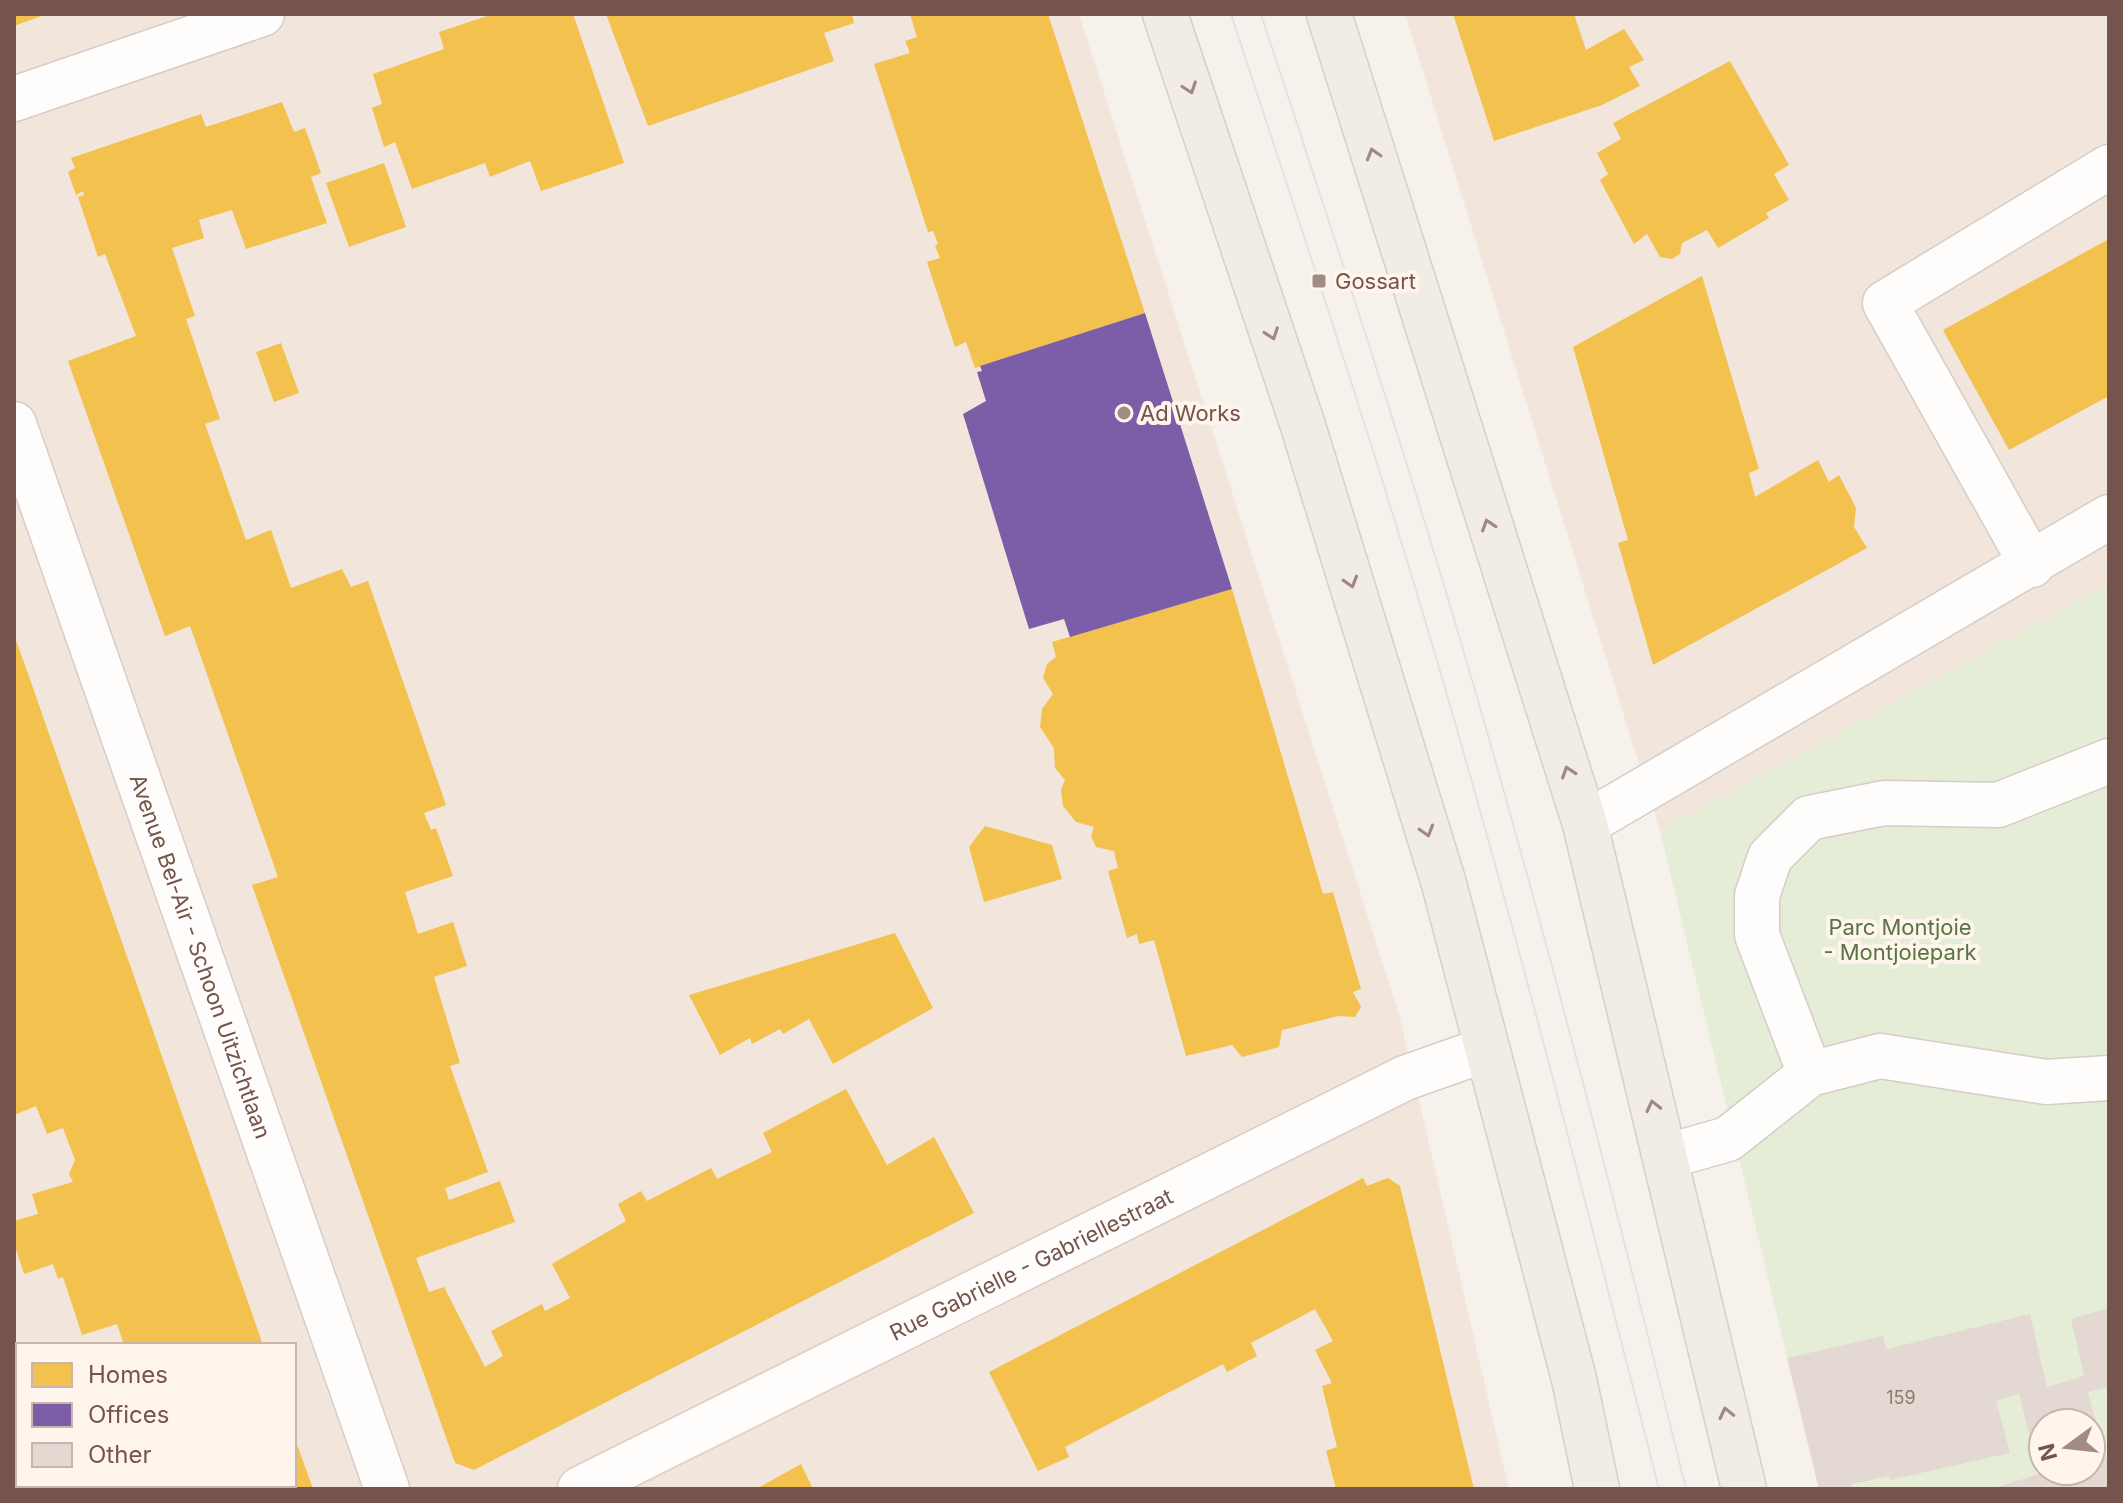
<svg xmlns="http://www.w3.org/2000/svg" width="2123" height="1503" viewBox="0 0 2123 1503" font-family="Inter,sans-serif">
	<rect width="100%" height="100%" fill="#f7f1ec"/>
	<!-- residential -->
	<g fill="#f2e5dc" fill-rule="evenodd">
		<path d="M 14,14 L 1079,14 L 1399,1014 L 1509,1489 L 14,1489 ZM 18,1345 L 294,1345 L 294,1485 L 18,1485 Z"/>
		<path d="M 1405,14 L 2109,14 L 2109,584 L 1660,831 Z"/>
	</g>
	<!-- green -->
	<path fill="#e6edd7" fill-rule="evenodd" d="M 2109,584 L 2109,1489 L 1819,1489 L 1660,831 ZM 2043,1423 L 2091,1423 L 2091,1471 L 2043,1471 Z"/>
	<!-- homes -->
	<g fill="#f2c14e">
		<path d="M 14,14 L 47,14 L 14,26 Z"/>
		<path d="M 493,14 L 573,14 L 624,163 L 541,191 L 530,161 L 490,177 L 485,163 L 412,189 L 395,142 L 384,147 L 372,108 L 382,104 L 373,74 L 444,49 L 439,32 Z"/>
		<path d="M 606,14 L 852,14 L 854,23 L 824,33 L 834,61 L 648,126 Z"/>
		<path d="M 910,14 L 1048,14 L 1145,313 L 975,368 L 966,342 L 955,347 L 927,262 L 940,258 L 935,246 L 938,244 L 933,231 L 928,232 L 874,64 L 910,53 L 905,41 L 917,37 Z"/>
		<path d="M 1453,14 L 1574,14 L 1586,50 L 1624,29 L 1644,60 L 1629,67 L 1640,86 L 1602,105 L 1494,141 Z"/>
		<path d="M 1730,61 L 1789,165 L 1774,174 L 1789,200 L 1766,213 L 1769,218 L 1718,248 L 1707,230 L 1682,243 L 1680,254 L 1672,259 L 1660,257 L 1647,234 L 1634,244 L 1600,180 L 1608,174 L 1597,153 L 1621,139 L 1613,123 Z"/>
		<path d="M 282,102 L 294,132 L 305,128 L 321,173 L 311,177 L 327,223 L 246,249 L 232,210 L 199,220 L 204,238 L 172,248 L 195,316 L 186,319 L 220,419 L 205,424 L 246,540 L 271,530 L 291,588 L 342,569 L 351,587 L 368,581 L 446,805 L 424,813 L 431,830 L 436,828 L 453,876 L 405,892 L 418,934 L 453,922 L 467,966 L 434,977 L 460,1063 L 450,1066 L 488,1172 L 445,1188 L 449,1200 L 500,1181 L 515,1222 L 416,1258 L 429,1292 L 444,1287 L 485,1367 L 503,1356 L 491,1331 L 542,1304 L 545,1311 L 570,1298 L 552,1264 L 626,1221 L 618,1204 L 641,1191 L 647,1201 L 711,1168 L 717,1179 L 772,1152 L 763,1133 L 846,1089 L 887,1165 L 934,1137 L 974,1213 L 474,1470 L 455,1463 L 252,885 L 278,877 L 190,626 L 165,636 L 68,361 L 136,336 L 105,254 L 98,257 L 78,197 L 84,195 L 83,191 L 76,195 L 68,172 L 75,168 L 71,158 L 201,114 L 206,127 Z"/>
		<path d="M 384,163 L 406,227 L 349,247 L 326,183 Z"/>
		<path d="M 2109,239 L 2109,396 L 2009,450 L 1943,330 Z"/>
		<path d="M 1702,276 L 1759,469 L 1749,473 L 1755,497 L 1818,460 L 1829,482 L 1839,475 L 1856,508 L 1854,527 L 1867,548 L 1653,665 L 1618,543 L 1628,540 L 1573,347 Z"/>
		<path d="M 281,343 L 299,393 L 274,402 L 256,352 Z"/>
		<path d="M 1232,589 L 1323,894 L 1333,892 L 1361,989 L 1353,992 L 1361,1007 L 1355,1017 L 1338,1016 L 1282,1030 L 1279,1047 L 1242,1057 L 1232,1045 L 1186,1056 L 1154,940 L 1139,944 L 1137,934 L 1127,938 L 1108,871 L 1118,868 L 1114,851 L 1096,847 L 1091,836 L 1094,827 L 1076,822 L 1063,806 L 1061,790 L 1065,780 L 1055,768 L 1054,748 L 1040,727 L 1042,709 L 1053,694 L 1043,678 L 1047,664 L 1056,657 L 1052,642 Z"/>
		<path d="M 14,635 L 26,668 L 263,1345 L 124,1345 L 117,1324 L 82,1335 L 63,1277 L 58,1279 L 53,1264 L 24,1274 L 14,1243 L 14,1221 L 38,1214 L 32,1194 L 73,1182 L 69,1174 L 75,1160 L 63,1128 L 47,1134 L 36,1106 L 14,1115 Z"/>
		<path d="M 985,826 L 1052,845 L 1062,879 L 984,902 L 969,847 Z"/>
		<path d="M 895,933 L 933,1008 L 833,1064 L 809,1019 L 783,1034 L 780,1029 L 752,1044 L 750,1038 L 720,1055 L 689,995 Z"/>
		<path d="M 1363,1178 L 1367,1186 L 1388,1178 L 1400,1186 L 1474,1489 L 1336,1489 L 1326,1451 L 1337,1447 L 1322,1386 L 1332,1383 L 1315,1350 L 1333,1341 L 1315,1309 L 1251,1343 L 1257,1356 L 1227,1372 L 1223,1364 L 1065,1447 L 1069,1457 L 1038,1471 L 989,1372 Z"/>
		<path d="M 294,1436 L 313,1489 L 196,1489 L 204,1485 L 294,1485 Z"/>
		<path d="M 801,1464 L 813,1489 L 756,1489 Z"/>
	</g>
	<!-- offices -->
	<path fill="#7b5ea7" d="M 1145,313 L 1232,589 L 1070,637 L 1064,619 L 1029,629 L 963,414 L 986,401 L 977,372 L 982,371 L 980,366 Z"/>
	<!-- building -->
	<g fill="#e4d8d3">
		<path d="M 2109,1308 L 2109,1387 L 2088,1392 L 2104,1454 L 2091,1458 L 2091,1423 L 2043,1423 L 2043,1469 L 2038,1470 L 2019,1394 L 1996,1401 L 2010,1453 L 1890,1480 L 1889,1476 L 1852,1484 L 1853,1489 L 1819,1489 L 1787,1358 L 1883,1336 L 1886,1349 L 2030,1314 L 2047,1387 L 2084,1376 L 2071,1319 Z"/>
		<path d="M 2109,1456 L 2109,1489 L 1991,1489 L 2048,1471 L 2091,1471 L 2091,1461 Z"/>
	</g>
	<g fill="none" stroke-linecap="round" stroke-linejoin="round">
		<defs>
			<g id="minor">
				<path d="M 14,99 L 262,14"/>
				<path id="s1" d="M 14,424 L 387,1489"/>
				<path d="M 2032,565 L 1885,303 L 2109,167"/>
				<path d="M 1585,824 L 2109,517"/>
				<path d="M 1810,1074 L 1757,935 L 1757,896 L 1770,857 L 1809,818 L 1884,803 L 1998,805 L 2109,761"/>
				<path d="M 1665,1157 L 1728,1139 L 1810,1074 L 1880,1056 L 2046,1082 L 2109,1078"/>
				<path id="s2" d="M 580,1489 L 1405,1078 L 1487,1049"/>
			</g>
			<g id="major">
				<path d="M 1165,14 L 1303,426 L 1444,884 L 1574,1379 L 1597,1489"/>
				<path d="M 1329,14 L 1585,824 L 1744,1489"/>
			</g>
		</defs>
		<!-- minor casing -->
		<use href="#minor" stroke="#d6ccc8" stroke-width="47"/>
		<!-- major casing -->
		<use href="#major" stroke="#d8ceca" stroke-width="47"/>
		<!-- minor -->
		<use href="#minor" stroke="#fefdfc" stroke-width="44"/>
		<!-- major -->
		<use href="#major" stroke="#f2ece6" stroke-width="44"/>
		<!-- tram -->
		<g stroke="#e4e2e5" stroke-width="2">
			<path d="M 1231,14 C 1300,224 1370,434 1433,647 C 1515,925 1587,1207 1659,1489"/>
			<path d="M 1261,14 C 1329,222 1398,429 1460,639 C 1543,920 1616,1204 1686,1489"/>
		</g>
	</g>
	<!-- one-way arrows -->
	<defs><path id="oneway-chevron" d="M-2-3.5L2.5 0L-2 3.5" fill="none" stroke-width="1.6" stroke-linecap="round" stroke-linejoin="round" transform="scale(2)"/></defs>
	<g stroke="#a18981">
		<use href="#oneway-chevron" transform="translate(1190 88) rotate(71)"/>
		<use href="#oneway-chevron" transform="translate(1373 154) rotate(-107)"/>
		<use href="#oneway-chevron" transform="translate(1272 334) rotate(71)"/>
		<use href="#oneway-chevron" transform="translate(1488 525) rotate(-108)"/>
		<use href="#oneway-chevron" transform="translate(1351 582) rotate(73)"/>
		<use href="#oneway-chevron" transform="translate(1568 772) rotate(-108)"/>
		<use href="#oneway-chevron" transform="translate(1427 831) rotate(73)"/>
		<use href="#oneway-chevron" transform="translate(1653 1106) rotate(-103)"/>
		<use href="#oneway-chevron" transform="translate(1726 1413) rotate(-103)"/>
	</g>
	<!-- markers -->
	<g fill="#a28b83" stroke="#fff5ed" stroke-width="3">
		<rect x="1311" y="273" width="16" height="16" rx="4"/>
		<circle cx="1124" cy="413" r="8"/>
	</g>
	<g text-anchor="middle" stroke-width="8" stroke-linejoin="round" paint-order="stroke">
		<!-- number labels -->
		<g font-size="18" fill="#92776f">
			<text x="1901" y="1404">159</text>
		</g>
		<!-- poi labels -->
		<g font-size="22" fill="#75544b" stroke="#fff5ed" text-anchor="start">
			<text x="1335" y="289">Gossart</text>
			<text x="1140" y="421">Ad Works</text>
		</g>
		<!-- park labels -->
		<g font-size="22" fill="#587541" stroke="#fff5ed">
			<text x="1900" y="935">Parc Montjoie<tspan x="1900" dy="25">- Montjoiepark</tspan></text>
		</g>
		<!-- street labels -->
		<g font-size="22" fill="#75544b" stroke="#fff5ed">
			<text dy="8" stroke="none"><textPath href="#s1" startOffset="564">Avenue Bel-Air - Schoon Uitzichtlaan</textPath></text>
			<text dy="8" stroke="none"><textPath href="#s2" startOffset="504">Rue Gabrielle - Gabriellestraat</textPath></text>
		</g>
	</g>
	<!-- border -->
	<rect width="2123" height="1503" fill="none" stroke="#75544b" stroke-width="32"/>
	<!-- legend -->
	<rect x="16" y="1343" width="280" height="144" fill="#fff5ed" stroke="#c8b5ac" stroke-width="2"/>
	<rect x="32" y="1363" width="40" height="24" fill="#f2c14e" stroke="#c8b5ac" stroke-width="2"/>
	<text x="88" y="1383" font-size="24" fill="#75544b">Homes</text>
	<rect x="32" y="1403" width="40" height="24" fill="#7b5ea7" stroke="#c8b5ac" stroke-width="2"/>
	<text x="88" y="1423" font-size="24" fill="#75544b">Offices</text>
	<rect x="32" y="1443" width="40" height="24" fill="#e4d8d3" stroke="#c8b5ac" stroke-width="2"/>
	<text x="88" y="1463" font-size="24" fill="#75544b">Other</text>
	<!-- north arrow -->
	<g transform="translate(2067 1447) rotate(255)"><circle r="38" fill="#fff5ed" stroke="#c8b5ac" stroke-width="2"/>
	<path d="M0-6L14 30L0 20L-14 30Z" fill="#a28b83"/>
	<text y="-12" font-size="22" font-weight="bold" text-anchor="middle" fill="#75544b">N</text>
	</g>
</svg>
